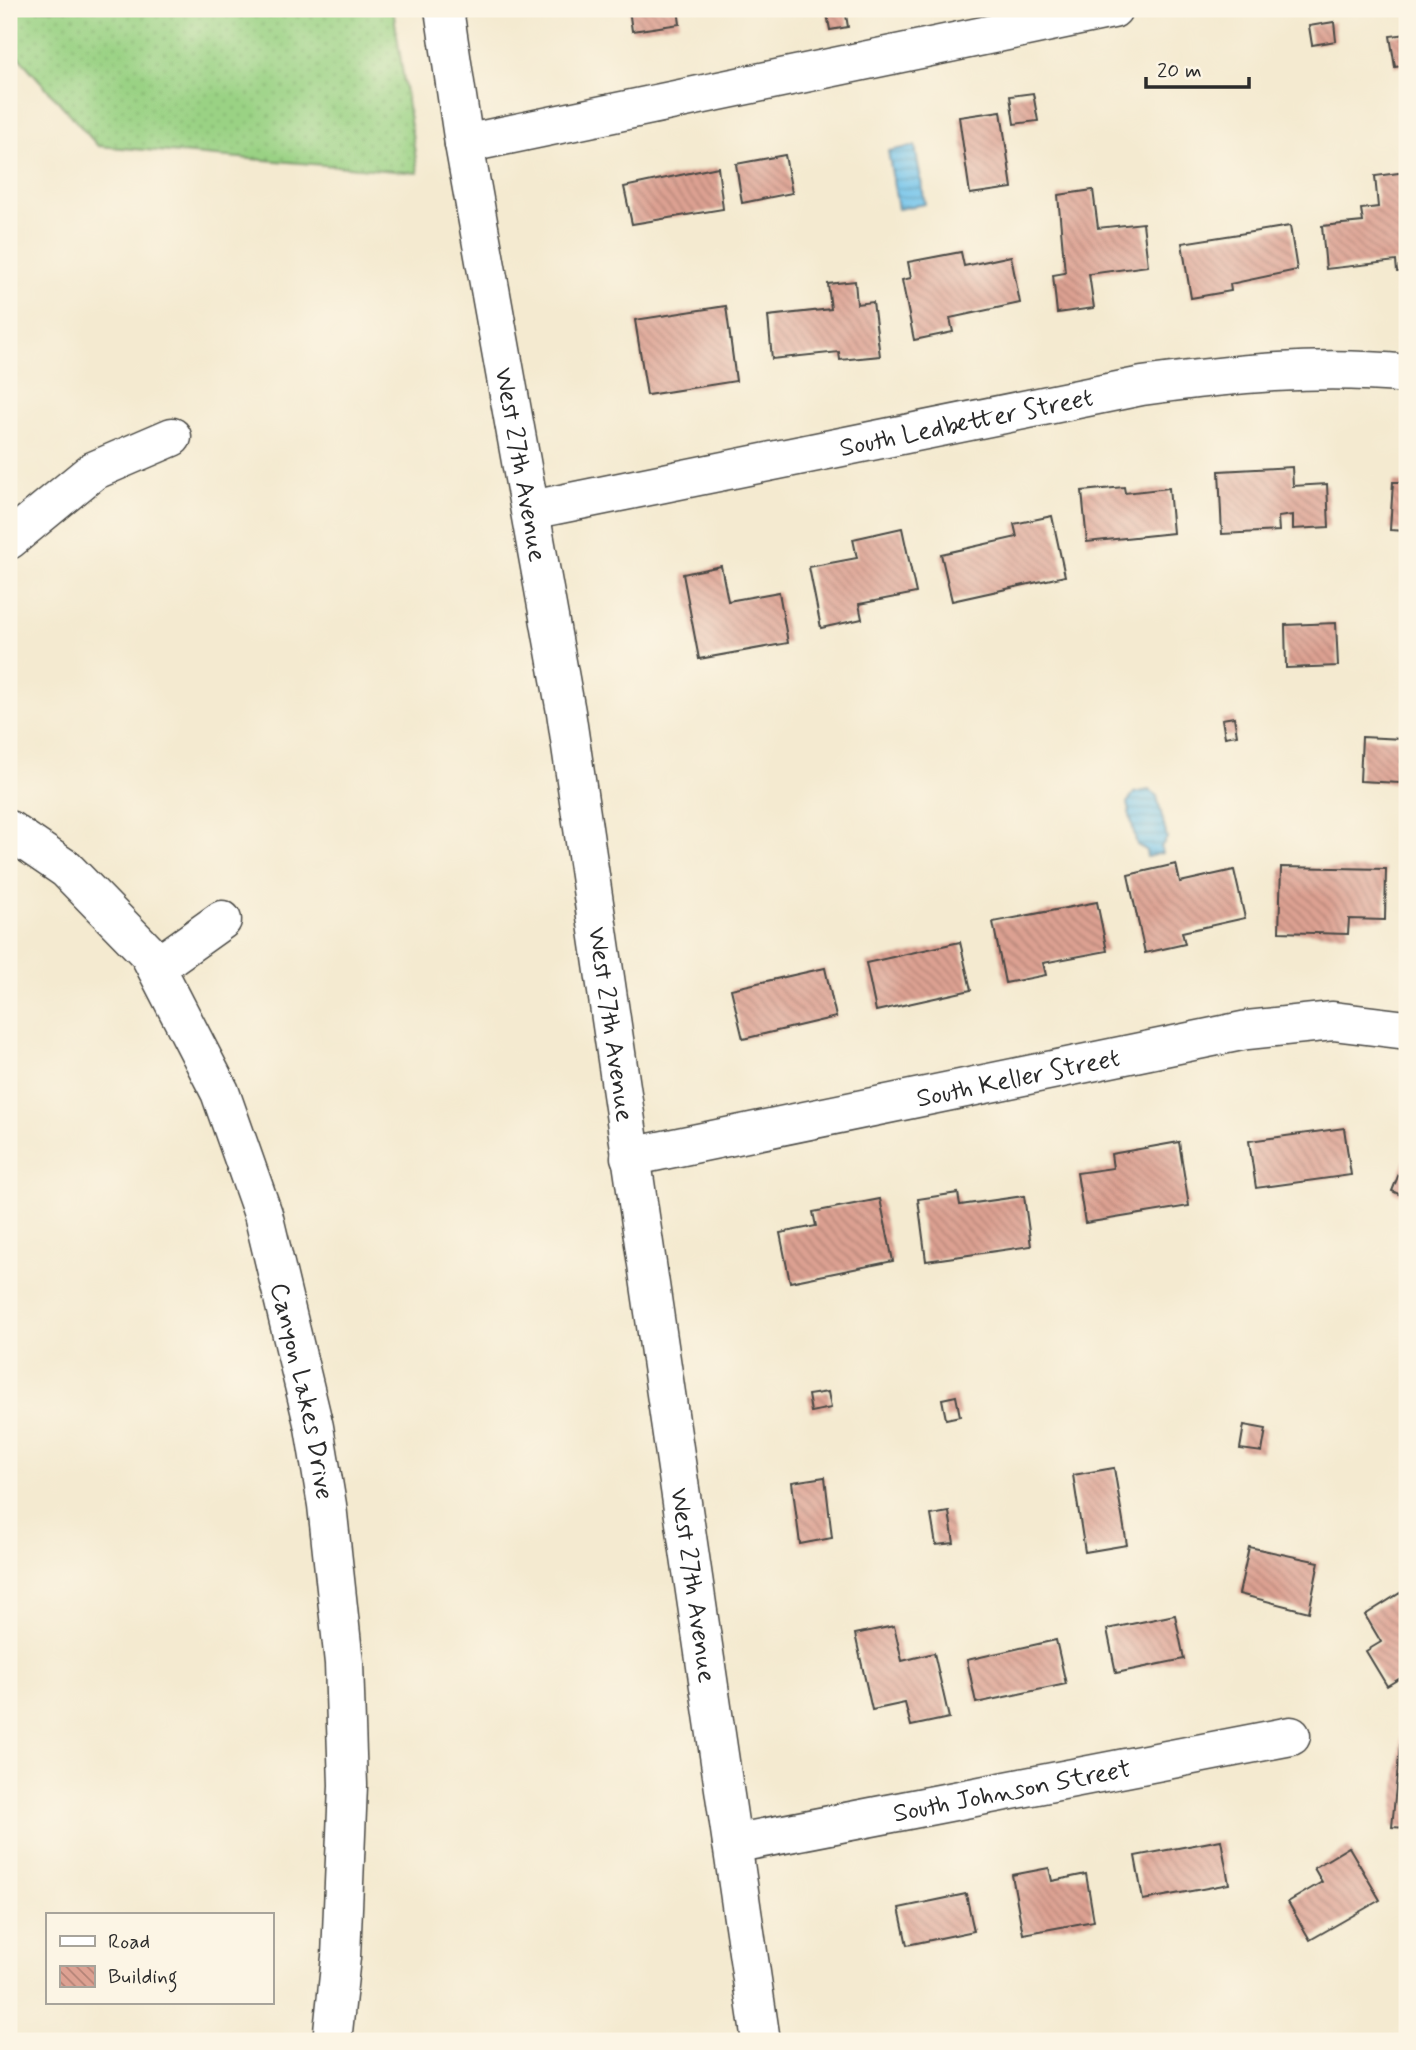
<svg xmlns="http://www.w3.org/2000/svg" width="1416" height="2050" viewBox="0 0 1416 2050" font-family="Mynerve,sans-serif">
	<defs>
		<pattern id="grass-dots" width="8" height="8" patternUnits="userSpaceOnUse" patternTransform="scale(1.75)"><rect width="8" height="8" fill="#9ad284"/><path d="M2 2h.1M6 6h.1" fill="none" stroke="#85b472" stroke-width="1.8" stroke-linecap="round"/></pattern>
		<pattern id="water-rules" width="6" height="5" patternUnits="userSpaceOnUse" patternTransform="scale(1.75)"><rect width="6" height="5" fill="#6fc3ec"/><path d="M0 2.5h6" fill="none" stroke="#5b9fbf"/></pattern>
		<pattern id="building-back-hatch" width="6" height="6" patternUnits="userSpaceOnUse" patternTransform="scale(1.75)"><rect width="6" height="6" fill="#dda192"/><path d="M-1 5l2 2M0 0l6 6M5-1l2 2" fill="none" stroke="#b38377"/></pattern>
	</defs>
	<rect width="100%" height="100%" fill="#fcf5e5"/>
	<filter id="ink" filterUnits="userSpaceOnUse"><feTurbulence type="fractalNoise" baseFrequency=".0143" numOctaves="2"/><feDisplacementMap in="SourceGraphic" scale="14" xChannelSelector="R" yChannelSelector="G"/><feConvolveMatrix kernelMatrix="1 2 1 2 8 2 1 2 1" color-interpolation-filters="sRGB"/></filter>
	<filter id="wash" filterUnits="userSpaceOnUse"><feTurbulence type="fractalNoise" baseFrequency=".00686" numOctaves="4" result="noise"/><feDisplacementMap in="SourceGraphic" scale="28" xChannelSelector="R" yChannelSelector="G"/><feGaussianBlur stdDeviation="1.57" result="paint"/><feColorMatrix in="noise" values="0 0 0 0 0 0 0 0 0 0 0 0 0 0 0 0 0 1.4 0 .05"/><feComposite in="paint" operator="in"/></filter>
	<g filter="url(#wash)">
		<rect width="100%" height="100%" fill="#f4ead0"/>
		<!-- grass -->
		<path fill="url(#grass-dots)" stroke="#627e58" stroke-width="2" d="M 9,9 L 393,9 L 418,173 L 98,146 L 9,46 Z"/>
		<!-- water -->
		<g fill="url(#water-rules)" stroke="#4d778c" stroke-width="2">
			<path d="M 915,146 L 925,204 L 898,209 L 888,151 Z"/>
			<path d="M 1149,790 L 1157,796 L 1167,838 L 1161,847 L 1162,853 L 1147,857 L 1146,850 L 1137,845 L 1127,803 L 1134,793 Z"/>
		</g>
		<g id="blocks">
			<!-- building -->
			<g fill="url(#building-back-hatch)">
				<path d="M 629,9 L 678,9 L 680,24 L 632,31 Z"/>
				<path d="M 826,9 L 845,9 L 848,27 L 830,30 Z"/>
				<path d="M 1334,22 L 1336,41 L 1312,45 L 1309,26 Z"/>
				<path d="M 1407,34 L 1407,65 L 1395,67 L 1390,36 Z"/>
				<path d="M 1033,93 L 1038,121 L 1014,124 L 1010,96 Z"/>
				<path d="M 1001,111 L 1012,188 L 970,194 L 959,117 Z"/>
				<path d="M 785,155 L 792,193 L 742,203 L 736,164 Z"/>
				<path d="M 718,167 L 723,209 L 632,224 L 624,187 Z"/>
				<path d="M 1407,172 L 1407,271 L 1397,272 L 1396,261 L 1326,269 L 1322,226 L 1363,222 L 1361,209 L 1378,207 L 1375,176 Z"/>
				<path d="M 1093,190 L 1098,228 L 1143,223 L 1148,266 L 1089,274 L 1094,308 L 1057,313 L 1053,275 L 1065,273 L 1058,195 Z"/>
				<path d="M 1290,226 L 1297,270 L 1230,284 L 1231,291 L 1191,298 L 1182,243 Z"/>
				<path d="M 961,252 L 964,266 L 1011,256 L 1020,303 L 950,318 L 953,332 L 914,340 L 902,280 L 911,278 L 908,262 Z"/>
				<path d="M 855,281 L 857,304 L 873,302 L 880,356 L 840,360 L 839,352 L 772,359 L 768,316 L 831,309 L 828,284 Z"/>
				<path d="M 726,306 L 736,381 L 647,395 L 635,320 Z"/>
				<path d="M 1292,467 L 1293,486 L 1327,484 L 1329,527 L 1293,529 L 1293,515 L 1278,517 L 1279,531 L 1222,534 L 1219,471 Z"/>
				<path d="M 1393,482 L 1407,482 L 1407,531 L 1390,530 Z"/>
				<path d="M 1124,487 L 1125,493 L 1169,488 L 1173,533 L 1087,542 L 1082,491 Z"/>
				<path d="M 1052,516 L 1065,576 L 952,601 L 941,554 L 1017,537 L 1014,524 Z"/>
				<path d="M 902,528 L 916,593 L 859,604 L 862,619 L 821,628 L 809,567 L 857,558 L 853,539 Z"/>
				<path d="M 721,566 L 728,601 L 779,592 L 788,643 L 699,659 L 683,574 Z"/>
				<path d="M 1336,623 L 1338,666 L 1286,668 L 1285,625 Z"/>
				<path d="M 1234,717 L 1237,735 L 1225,737 L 1222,719 Z"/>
				<path d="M 1362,737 L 1403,739 L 1400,783 L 1360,781 Z"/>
				<path d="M 1176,864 L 1180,882 L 1234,870 L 1245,918 L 1182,932 L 1185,944 L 1145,953 L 1128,875 Z"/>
				<path d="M 1281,867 L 1386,869 L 1385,920 L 1349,919 L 1348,934 L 1279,932 Z"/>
				<path d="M 1097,902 L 1107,951 L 1043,963 L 1046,975 L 1005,983 L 993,922 Z"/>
				<path d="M 960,942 L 971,990 L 876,1011 L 866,963 Z"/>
				<path d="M 825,968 L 836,1017 L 743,1039 L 731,989 Z"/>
				<path d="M 1344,1128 L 1351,1175 L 1256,1188 L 1249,1141 Z"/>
				<path d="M 1179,1142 L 1189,1206 L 1085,1223 L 1077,1173 L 1113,1168 L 1111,1154 Z"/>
				<path d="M 1407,1154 L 1407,1198 L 1392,1191 Z"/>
				<path d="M 958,1193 L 960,1205 L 1024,1196 L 1031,1246 L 926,1261 L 918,1199 Z"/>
				<path d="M 880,1199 L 893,1261 L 790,1282 L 780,1233 L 816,1226 L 813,1212 Z"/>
				<path d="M 828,1392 L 831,1408 L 811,1412 L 808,1395 Z"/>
				<path d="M 956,1396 L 960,1416 L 946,1419 L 942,1399 Z"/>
				<path d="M 1244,1425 L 1266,1429 L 1262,1452 L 1240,1449 Z"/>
				<path d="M 1114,1468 L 1127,1545 L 1085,1552 L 1073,1475 Z"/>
				<path d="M 825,1477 L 832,1538 L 800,1544 L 792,1482 Z"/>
				<path d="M 949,1512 L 954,1543 L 936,1545 L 931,1515 Z"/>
				<path d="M 1249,1547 L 1319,1562 L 1309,1612 L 1239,1594 Z"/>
				<path d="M 1400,1593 L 1407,1605 L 1407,1674 L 1387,1686 L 1366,1651 L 1381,1642 L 1365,1615 Z"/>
				<path d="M 1175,1615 L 1184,1659 L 1116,1673 L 1107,1629 Z"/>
				<path d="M 894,1626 L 902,1661 L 934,1653 L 949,1718 L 911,1726 L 905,1703 L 872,1710 L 855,1634 Z"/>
				<path d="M 1056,1640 L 1066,1684 L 976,1703 L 967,1660 Z"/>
				<path d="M 1402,1726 L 1407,1727 L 1407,1828 L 1392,1827 Z"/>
				<path d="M 1221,1840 L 1229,1884 L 1143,1900 L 1135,1856 Z"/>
				<path d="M 1349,1847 L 1380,1900 L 1310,1940 L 1288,1902 L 1322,1882 L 1314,1868 Z"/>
				<path d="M 1049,1868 L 1052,1881 L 1086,1874 L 1094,1921 L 1023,1934 L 1012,1875 Z"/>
				<path d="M 966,1894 L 974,1931 L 907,1945 L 899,1908 Z"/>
			</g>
		</g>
	</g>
	<g filter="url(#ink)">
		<use href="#blocks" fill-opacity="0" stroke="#494844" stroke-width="2"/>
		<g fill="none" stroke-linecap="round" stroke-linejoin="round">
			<defs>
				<g id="minor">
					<path d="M 464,144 L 1113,9"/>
					<path id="s1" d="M 531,510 L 1142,386 C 1230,374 1319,365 1407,374"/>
					<path d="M 9,540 L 93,471 L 172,437"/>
					<path id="s2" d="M 9,830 L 66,869 L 149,954 L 220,1092 L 263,1214 L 314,1427 L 327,1505 L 344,1663 L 348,1785 L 341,1957 L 332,2041"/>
					<path d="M 156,967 L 222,920"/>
					<path id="s3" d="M 630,1157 L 1247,1030 L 1333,1021 L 1407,1030"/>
					<path id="s4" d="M 732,1844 L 1291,1736"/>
				</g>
				<g id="major">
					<path id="s5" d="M 444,9 L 464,144 L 566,712 L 761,2041"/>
				</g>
			</defs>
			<!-- minor casing -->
			<use href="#minor" stroke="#494844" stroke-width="41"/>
			<!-- major casing -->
			<use href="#major" stroke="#494844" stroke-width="41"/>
			<!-- minor -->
			<use href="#minor" stroke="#fff" stroke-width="38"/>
			<!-- major -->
			<use href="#major" stroke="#fff" stroke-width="38"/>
		</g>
	</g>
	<g text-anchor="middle" stroke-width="5" stroke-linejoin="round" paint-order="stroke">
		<!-- street labels -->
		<g font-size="26" fill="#2b2b2b" stroke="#fcf5e5">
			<text dy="9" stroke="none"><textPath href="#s1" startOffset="444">South Ledbetter Street</textPath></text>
			<text dy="9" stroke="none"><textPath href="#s5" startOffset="462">West 27th Avenue</textPath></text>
			<text dy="9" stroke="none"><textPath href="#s5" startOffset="1029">West 27th Avenue</textPath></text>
			<text dy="9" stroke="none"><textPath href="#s3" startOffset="396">South Keller Street</textPath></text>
			<text dy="9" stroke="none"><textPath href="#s2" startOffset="654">Canyon Lakes Drive</textPath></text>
			<text dy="9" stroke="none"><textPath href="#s5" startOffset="1596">West 27th Avenue</textPath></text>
			<text dy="9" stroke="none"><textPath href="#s4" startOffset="285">South Johnson Street</textPath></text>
		</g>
	</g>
	<!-- margin -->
	<rect width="1416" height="2050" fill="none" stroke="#fcf5e5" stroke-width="35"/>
	<!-- legend -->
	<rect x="46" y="1913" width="228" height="91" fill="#fcf5e5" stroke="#a8a49b" stroke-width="2"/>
	<rect x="60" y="1936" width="35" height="10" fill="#ffffff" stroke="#a8a49b" stroke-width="2"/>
	<text x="108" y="1948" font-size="21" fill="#2b2b2b">Road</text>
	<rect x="60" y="1966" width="35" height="21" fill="url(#building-back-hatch)" stroke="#a8a49b" stroke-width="2"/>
	<text x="108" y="1983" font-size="21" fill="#2b2b2b">Building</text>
	<!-- scale -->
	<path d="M1146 77v10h103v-10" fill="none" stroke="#2b2b2b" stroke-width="3.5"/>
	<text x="1157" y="77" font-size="21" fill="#2b2b2b" stroke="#fcf5e5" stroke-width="5" paint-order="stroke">20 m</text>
</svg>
